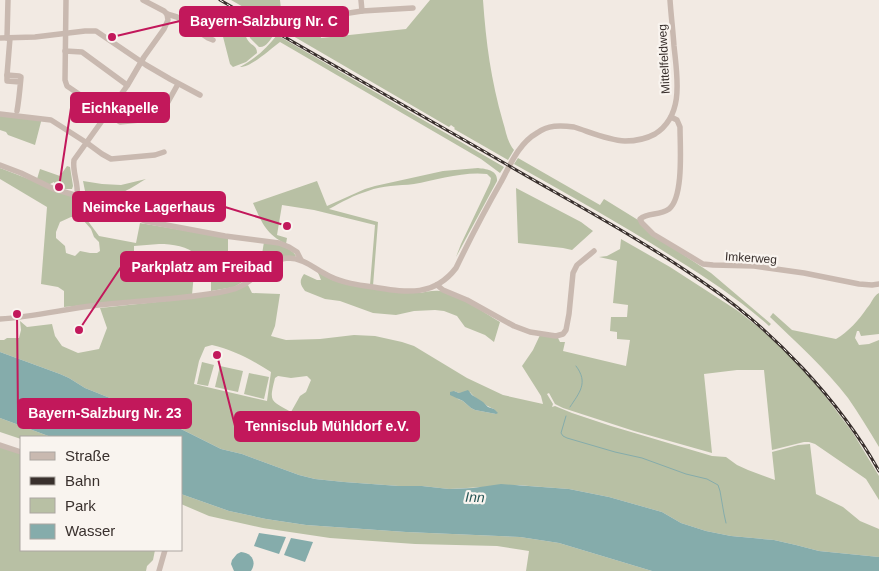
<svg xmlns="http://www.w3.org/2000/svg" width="879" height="571" viewBox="0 0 879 571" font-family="Arial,sans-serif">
	<rect width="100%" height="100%" fill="#f2eae3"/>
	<!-- green -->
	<g fill="#b8c0a4" fill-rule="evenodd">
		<path d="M 231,0 L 280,0 C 281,10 283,18 278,27 Z"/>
		<path d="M 430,0 L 483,0 C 486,43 491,80 503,122 C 506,131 507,142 514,150 L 508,160 L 454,129 L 455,128 L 451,125 L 449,127 L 281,29 L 283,25 L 288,27 L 289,24 L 317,19 L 321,38 L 406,29 Z"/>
		<path d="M 226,6 L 274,34 C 271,39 266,48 259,47 L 250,38 L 244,23 L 239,15 L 233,12 L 221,15 Z"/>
		<path d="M 231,15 L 238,19 C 242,25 244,33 247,39 C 251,46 257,45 257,53 L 246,62 L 233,67 L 230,64 L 221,29 C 222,23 223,16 231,15 Z"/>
		<path d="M 277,35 L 504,167 L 500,173 L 481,159 L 280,42 C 270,49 252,67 240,67 C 255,59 267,48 277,35 Z"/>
		<path d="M 0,112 L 42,118 L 35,145 L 8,135 L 6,132 L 0,130 Z"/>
		<path d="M 518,158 L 600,205 L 604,199 L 638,220 L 646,230 L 711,273 L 771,324 L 769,326 C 740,300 708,279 676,259 C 623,225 569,195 514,164 Z"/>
		<path d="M 67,166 L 70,167 L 73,186 L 72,189 L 63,189 L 63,185 L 59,184 L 55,185 L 54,182 L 48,185 L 37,179 L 40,169 L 60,176 Z"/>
		<path d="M 0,168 L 78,198 L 76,205 L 99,236 L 136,243 L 140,223 L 228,238 L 228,251 L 262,254 L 264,242 C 274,243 291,247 296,256 L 287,256 L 234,287 L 211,291 L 211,273 L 194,273 L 192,295 L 64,307 L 64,291 L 58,287 L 41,284 L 47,207 L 0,179 ZM 71,217 L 74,217 L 83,220 L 91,229 L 94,237 L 99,242 L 100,251 L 97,253 L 90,253 L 80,251 L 75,256 L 66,253 L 65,246 L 56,238 L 56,232 L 60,222 ZM 159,244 C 173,244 189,246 198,257 L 193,264 L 187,265 L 149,264 L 137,267 L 134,266 L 134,246 Z"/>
		<path d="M 478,168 C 486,169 498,170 497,181 L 456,257 L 461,244 L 490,183 L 491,178 L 487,174 C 465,171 435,180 414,184 C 398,186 383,185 368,191 C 354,195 342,202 329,209 L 378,222 L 373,286 L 370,285 L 375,225 L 314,210 L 282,205 L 277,235 L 287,238 L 286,244 C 266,234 262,223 253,203 L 317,181 L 327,206 L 365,189 L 375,186 L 443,171 Z"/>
		<path d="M 146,179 C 134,186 112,201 98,200 C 94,199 90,197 86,196 L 83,181 L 102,184 L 121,185 Z"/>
		<path d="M 516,188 L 581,222 L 593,231 L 572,250 L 563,248 L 518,243 Z"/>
		<path d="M 621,239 L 670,267 L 738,311 L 762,330 L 791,357 L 816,384 L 853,433 L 879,476 L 879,500 L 866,479 L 815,444 L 809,442 L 804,442 L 772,450 L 764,370 L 737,370 L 704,374 L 712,453 L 634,431 L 563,408 L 555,404 L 549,393 L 547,394 L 553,404 L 552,407 L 555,406 L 572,413 L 611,426 L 712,456 L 726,457 L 737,465 L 748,470 L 775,480 L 772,452 L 798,445 L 810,444 L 816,494 L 843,507 L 860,521 L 879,529 L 879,557 L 819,551 L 796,545 L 774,540 L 731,536 L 706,531 L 681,523 L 662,512 L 609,497 L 569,489 L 529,486 L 519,485 L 449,489 L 422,486 L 399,486 L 344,482 L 315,479 L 299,475 L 242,454 L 221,449 L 165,421 L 142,407 L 133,404 L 120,402 L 85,388 L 69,378 L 60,374 L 0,352 L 0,340 L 4,340 L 7,338 L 19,338 L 21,330 L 20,321 L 27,327 L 52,324 L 55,336 L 62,346 L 78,353 L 99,349 L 107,328 L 100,308 L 185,299 L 248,285 L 252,293 L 280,294 L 275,326 L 271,336 L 286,340 L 320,339 L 354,335 L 375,336 L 402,342 L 414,346 L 467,378 L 503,395 L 543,404 L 541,396 L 522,366 L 533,350 L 540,335 L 558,338 L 560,342 L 565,342 L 563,351 L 626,366 L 630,340 L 617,339 L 617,332 L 610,331 L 611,317 L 627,317 L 628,305 L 613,303 L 617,261 L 599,257 L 607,256 L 620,249 ZM 212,345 C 234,350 252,360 271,372 L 267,401 L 194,384 L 199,361 L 205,347 ZM 278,376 L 291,378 L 307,376 L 311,380 L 306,392 L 300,396 L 291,412 C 270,400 269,403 275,378 ZM 454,391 L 459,393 L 470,392 C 473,397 488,407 494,409 L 496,414 L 475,410 L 471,408 L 463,401 L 458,399 Z"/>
		<path d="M 317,271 L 332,280 L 420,293 C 426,292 433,290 440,291 C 456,293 485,313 500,322 L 494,342 L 485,335 L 465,327 L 457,316 L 444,311 L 435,310 L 414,311 L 396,315 L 373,313 L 340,301 L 325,299 L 305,291 C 300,284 299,281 304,274 L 317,280 L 321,280 L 319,275 Z"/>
		<path d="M 879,293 L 879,334 L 861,336 L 859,331 L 857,331 L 855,338 L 859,345 L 869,344 L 879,340 L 879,447 C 869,430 859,414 848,398 C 826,369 796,342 770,317 L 773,313 L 792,330 L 836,339 C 848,332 859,320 867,308 C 872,303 873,296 879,293 Z"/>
		<path d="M 202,362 L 214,365 L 208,386 L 197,384 Z"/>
		<path d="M 220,366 L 243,371 L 238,392 L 215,387 Z"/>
		<path d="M 249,373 L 269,377 L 264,399 L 244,394 Z"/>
		<path d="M 0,418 L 51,437 L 21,437 L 21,439 L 0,432 Z"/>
		<path d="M 0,447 L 21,453 L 21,550 L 155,550 L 153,560 L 147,566 L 146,571 L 0,571 Z"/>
		<path d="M 181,494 L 229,511 L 266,519 L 306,525 L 406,532 L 520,537 L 559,543 L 652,571 L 526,571 L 529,551 L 497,546 L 415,544 L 330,538 L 263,528 L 209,516 L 181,504 Z"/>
	</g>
	<!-- water -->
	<g fill="#85acab">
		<path d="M 0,352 L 60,374 L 69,378 L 85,388 L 120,402 L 133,404 L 142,407 L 165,421 L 221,449 L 242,454 L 299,475 L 315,479 L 344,482 L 399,486 L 422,486 L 449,489 L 473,488 L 501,484 L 569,489 L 609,497 L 662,512 L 681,523 L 706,531 L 731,536 L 774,540 L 796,545 L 819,551 L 879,557 L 879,571 L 652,571 L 559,543 L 520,537 L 406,532 L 306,525 L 266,519 L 229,511 L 181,494 L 181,437 L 51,437 L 0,418 Z"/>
		<path d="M 468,390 L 472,395 L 483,402 L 488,407 L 494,409 L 498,413 L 496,414 L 475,410 L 471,408 L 463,401 L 450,395 L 450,392 L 454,391 L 459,393 Z"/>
		<path d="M 259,533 L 286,537 L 279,554 L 254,546 Z"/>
		<path d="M 291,538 L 313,542 L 305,562 L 284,555 Z"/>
		<path d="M 241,552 C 252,553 257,562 251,571 L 234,571 L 231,564 L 232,560 L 237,554 Z"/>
	</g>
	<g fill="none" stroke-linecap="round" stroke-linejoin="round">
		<!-- stream -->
		<g stroke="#85acab" stroke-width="1">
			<path d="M 570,407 C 579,393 589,383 576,366"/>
			<path d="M 566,416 L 561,433 L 563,436 L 567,438 L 615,452 L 642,458 L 686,474 L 707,479 L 718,485 L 720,491 L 724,514 L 726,523"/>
		</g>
		<!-- minor -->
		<g stroke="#c9b9b0" stroke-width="5.5">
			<path d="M 66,0 L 65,80 L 67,86 L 120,122 L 159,118 L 178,84"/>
			<path d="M 143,0 L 164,11 L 167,14 L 177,17 L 208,38 L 213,40"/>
			<path d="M 361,0 L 362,11"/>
			<path d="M 298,21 L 362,11 L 413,8"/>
			<path d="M 0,38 L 35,37 L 85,31 L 96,31 L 146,65 L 170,79 L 200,95"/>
			<path d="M 7,38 L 8,0"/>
			<path d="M 65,51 L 82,52 L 127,85"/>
			<path d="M 7,75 L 10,38"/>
			<path d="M 17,111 C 19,100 20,88 21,77 L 19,76 L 7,75 L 7,81 L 20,82"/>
			<path d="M 0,114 L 51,120 L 87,143 L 102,154 L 111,159 L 155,155 L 164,152"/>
			<path d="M 671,117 L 677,120 L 680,127 C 680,146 684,197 669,209 C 659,216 648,212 640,219 L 642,223 L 653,234 L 703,264 L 713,265 L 754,266 L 804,273 L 859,284 L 872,285 L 879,284"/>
			<path d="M 0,165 L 21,173 L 54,189 L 92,200 L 145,221 L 225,236 L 279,243 L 289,247 L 297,252 L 301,260"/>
			<path d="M 77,196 C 79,184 72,172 74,160 L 127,86 L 144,57 L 164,29 L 168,20 L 167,14"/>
			<path d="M 437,285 L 443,290 L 467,300 L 514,326 L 530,332 L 556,336 L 563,334 L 566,330 L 569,314 L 573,273 L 577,265 L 594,251"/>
			<path d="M 0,319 C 33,317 65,309 98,305 C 140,300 183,300 226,291 C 232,290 238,288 243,285 C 258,277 270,259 288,258 C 304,258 316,270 329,276 C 343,283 358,285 373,287 C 405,292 433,298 456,268 C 470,239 485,210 501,182 C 510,165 519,143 537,133 C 548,125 560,125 574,127 C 590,132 608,140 625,141 C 636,141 646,139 655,134 C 685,115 677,76 674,46 C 673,31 671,15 670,0"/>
			<path d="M 0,445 L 21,452"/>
			<path d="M 159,571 L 165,550"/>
		</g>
		<defs>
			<path id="rail" d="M 220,0 C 315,55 411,109 506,164 C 573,203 643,240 707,285 C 773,330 840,401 879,471"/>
		</defs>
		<!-- rail casing -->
		<use href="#rail" stroke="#39302d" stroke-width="3"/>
		<!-- rail -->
		<use href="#rail" stroke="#f9f4ef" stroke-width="1" stroke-dasharray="4" stroke-linecap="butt"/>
	</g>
	<g text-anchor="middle" stroke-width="4.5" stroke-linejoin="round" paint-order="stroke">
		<!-- street labels -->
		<g font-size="12" fill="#39302d" stroke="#f9f4ef">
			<text transform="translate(664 59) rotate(-93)" y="4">Mittelfeldweg</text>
			<text transform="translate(751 258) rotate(4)" y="4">Imkerweg</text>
		</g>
		<!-- water labels -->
		<g font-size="14" font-style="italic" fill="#265656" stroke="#f9f4ef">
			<text transform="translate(475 497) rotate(2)" y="5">Inn</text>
		</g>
	</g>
	<!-- callouts -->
	<path fill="none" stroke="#c2185b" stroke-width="2" d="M112 37L180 21M59 187L71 108M287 226L225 207M79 330L121 267M17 314L18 413M217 355L235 426"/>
	<g fill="#c2185b" stroke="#f9f4ef" stroke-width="2">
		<circle cx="112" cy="37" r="5"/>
		<circle cx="59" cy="187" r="5"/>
		<circle cx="287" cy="226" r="5"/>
		<circle cx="79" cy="330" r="5"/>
		<circle cx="17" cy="314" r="5"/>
		<circle cx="217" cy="355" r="5"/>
	</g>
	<g fill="#c2185b" stroke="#c2185b" stroke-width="2">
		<rect x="180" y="7" width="168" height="29" rx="5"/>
		<rect x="71" y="93" width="98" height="29" rx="5"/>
		<rect x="73" y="192" width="152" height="29" rx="5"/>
		<rect x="121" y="252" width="161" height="29" rx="5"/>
		<rect x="18" y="399" width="173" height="29" rx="5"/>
		<rect x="235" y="412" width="184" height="29" rx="5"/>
	</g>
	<g font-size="14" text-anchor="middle" font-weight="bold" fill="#fff">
		<text x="264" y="26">Bayern-Salzburg Nr. C</text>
		<text x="120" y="113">Eichkapelle</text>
		<text x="149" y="212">Neimcke Lagerhaus</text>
		<text x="202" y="272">Parkplatz am Freibad</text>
		<text x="105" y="418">Bayern-Salzburg Nr. 23</text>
		<text x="327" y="431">Tennisclub Mühldorf e.V.</text>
	</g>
	<!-- legend -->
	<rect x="20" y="436" width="162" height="115" fill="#f9f4ef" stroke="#aca6a1"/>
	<rect x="30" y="452" width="25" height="8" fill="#c9b9b0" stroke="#aca6a1"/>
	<text x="65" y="461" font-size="15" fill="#39302d">Straße</text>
	<rect x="30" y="477" width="25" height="8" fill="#39302d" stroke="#aca6a1"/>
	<text x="65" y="486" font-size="15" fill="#39302d">Bahn</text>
	<rect x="30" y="498" width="25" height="15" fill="#b8c0a4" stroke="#aca6a1"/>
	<text x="65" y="511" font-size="15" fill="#39302d">Park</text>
	<rect x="30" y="524" width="25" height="15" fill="#85acab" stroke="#aca6a1"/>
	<text x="65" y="536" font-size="15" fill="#39302d">Wasser</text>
</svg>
